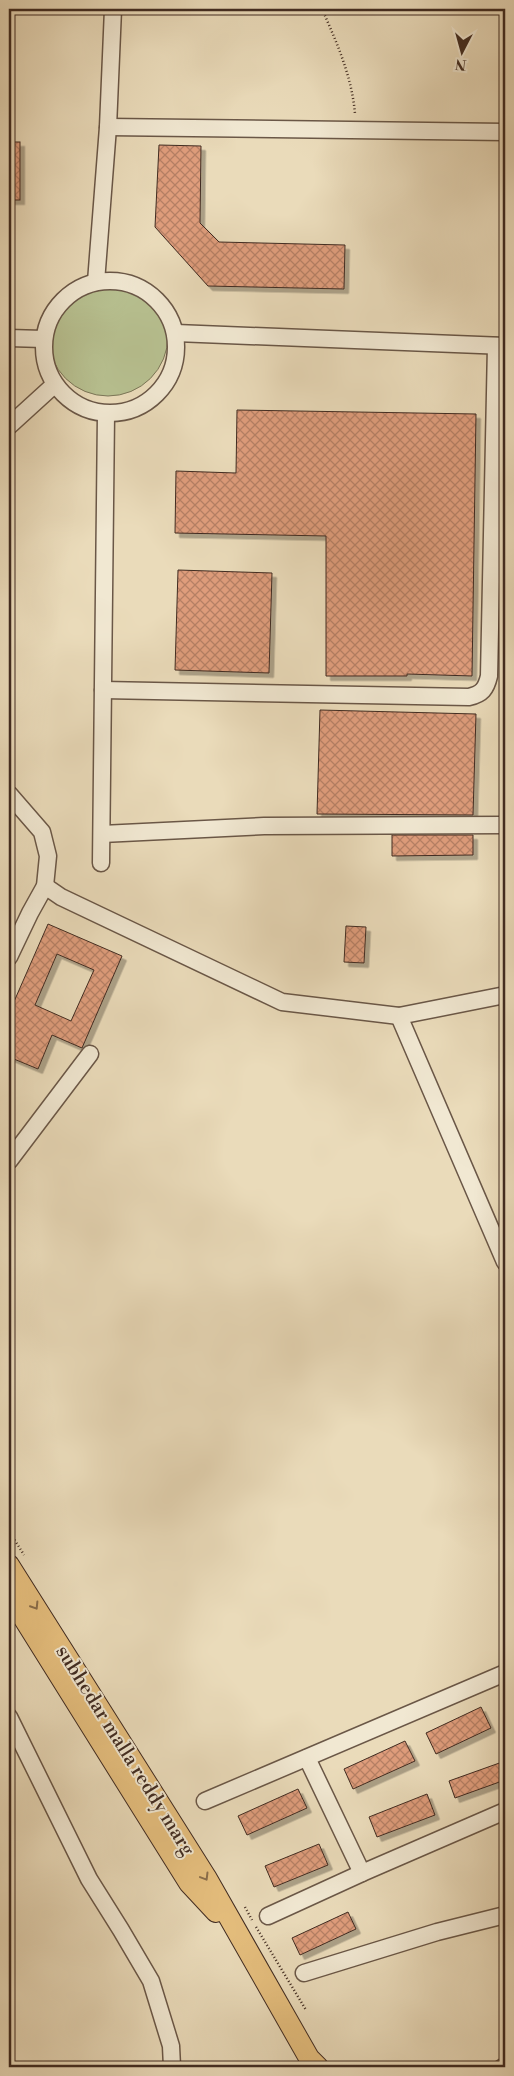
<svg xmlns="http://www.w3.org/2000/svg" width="514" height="2076" viewBox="0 0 514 2076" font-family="'Libre Bodoni',serif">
	<defs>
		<pattern id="building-cross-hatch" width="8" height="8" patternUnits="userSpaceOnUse" patternTransform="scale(1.25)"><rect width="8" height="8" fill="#df9d7c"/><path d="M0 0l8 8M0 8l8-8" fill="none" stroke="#b68065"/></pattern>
		<filter id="shadow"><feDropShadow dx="4.5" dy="4.5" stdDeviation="0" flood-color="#0004"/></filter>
	</defs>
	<rect width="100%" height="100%" fill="#eadbba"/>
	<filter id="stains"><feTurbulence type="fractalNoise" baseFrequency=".004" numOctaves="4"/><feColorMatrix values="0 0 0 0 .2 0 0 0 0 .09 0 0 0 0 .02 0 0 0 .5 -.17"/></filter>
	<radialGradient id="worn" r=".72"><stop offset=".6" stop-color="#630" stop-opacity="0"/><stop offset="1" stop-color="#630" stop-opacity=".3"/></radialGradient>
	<!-- grass -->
	<circle fill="#b7c090" stroke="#7c7658" cx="108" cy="336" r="60"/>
	<!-- building -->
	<g fill="url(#building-cross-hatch)" stroke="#402b21" fill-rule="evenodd" filter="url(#shadow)">
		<rect x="9" y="142" width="11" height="58"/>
		<path d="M 159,145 L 201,146 L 200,223 L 219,242 L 345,245 L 344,289 L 208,286 L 155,227 Z"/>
		<path d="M 237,410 L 476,414 L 472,676 L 407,674 L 407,676 L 326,676 L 326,536 L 175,533 L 176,471 L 236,473 Z"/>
		<path d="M 178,570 L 272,573 L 269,673 L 175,670 Z"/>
		<path d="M 320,710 L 476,714 L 473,815 L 317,814 Z"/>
		<path d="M 392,835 L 473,835 L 473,855 L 392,856 Z"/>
		<path d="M 48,924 L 122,956 L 82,1048 L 52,1035 L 38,1069 L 9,1057 L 9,1013 ZM 57,954 L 94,970 L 71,1021 L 35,1005 Z"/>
		<path d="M 346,926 L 366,927 L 364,963 L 344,962 Z"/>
		<path d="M 481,1707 L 491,1728 L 436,1754 L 426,1733 Z"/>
		<path d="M 405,1741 L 415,1761 L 353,1789 L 344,1769 Z"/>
		<path d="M 505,1761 L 505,1780 L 455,1798 L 449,1781 Z"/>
		<path d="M 298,1789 L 307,1808 L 247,1835 L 238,1816 Z"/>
		<path d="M 427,1794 L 435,1815 L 377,1837 L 369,1817 Z"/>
		<path d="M 319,1844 L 328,1865 L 274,1887 L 265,1866 Z"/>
		<path d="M 348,1912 L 356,1929 L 300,1955 L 292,1938 Z"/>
	</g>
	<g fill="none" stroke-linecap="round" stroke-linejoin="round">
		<defs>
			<g id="minor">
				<path d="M 108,127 L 505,132"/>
				<circle cx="110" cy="347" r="66"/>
				<path d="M 96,282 L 108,127 L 113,9"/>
				<path d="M 176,333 L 505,346"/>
				<path d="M 9,338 L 43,339"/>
				<path d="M 9,426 L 54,385"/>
				<path d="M 103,690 L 469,697 C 482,694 486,689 489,676 L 496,346"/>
				<path d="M 9,794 L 42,832 L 48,856 L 45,886 L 30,913 L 9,957"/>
				<path d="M 102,834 L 264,826 L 505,825"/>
				<path d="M 101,863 L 106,414"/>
				<path d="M 45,886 L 61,897 L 282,1002 L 399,1016"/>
				<path d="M 505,995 L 399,1016 L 505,1262"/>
				<path d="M 9,1161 L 90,1054"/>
				<path d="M 9,1717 L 89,1879 L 121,1930 L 151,1981 L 171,2046 L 172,2067"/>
				<path d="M 307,1758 L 362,1873 L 505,1811"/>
				<path d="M 205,1801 L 505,1673"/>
				<path d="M 268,1916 L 362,1873"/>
				<path d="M 304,1973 L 437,1932 L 505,1915"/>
				<path d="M 503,2067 L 505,2067"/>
			</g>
			<g id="major">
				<path d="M 9,1565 L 206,1877 L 309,2058 L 318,2067"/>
				<path d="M 9,1595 L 189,1883 L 216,1912"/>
			</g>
		</defs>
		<!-- minor casing -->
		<use href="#minor" stroke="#6a5747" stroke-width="19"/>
		<!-- major casing -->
		<use href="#major" stroke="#402b21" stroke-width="22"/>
		<!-- path -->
		<g stroke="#402b21" stroke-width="2.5" stroke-dasharray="1 2.5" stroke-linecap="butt">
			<path d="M 322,9 C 337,43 352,77 355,114"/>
			<path d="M 9,1531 L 24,1555"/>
			<path d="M 245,1907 L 252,1920"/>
			<path d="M 256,1927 L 306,2010"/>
		</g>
		<!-- minor -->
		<use href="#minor" stroke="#f1e8d2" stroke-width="16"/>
		<!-- major -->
		<use href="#major" stroke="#e5be7d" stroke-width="20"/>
	</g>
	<!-- one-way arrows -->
	<defs><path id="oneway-chevron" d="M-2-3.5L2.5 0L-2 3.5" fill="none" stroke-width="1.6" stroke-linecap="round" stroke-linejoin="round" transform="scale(1.25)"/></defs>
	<g stroke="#8a6d4a">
		<use href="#oneway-chevron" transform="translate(35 1606) rotate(58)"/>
		<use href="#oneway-chevron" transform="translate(205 1877) rotate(59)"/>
	</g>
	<g text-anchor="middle" stroke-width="4" stroke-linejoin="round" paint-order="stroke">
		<!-- street labels -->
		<g font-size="20" fill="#402b21" stroke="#f1e8d2">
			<text transform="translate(126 1750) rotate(58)" y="7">subhedar malla reddy marg</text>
		</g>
	</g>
	<!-- margin -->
	<rect width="514" height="2076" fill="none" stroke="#eadbba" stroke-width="30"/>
	<rect x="10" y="10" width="494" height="2056" fill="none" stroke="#402b21" stroke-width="2.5"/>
	<rect x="15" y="15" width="484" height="2046" fill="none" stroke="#402b21"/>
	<!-- north arrow -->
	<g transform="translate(462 52) rotate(186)" stroke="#f1e8d2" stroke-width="4" paint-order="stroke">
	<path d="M0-4L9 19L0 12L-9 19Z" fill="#402b21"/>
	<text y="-8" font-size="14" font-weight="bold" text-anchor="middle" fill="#402b21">N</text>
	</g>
	<rect width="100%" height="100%" filter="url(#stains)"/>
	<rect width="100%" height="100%" fill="url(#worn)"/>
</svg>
